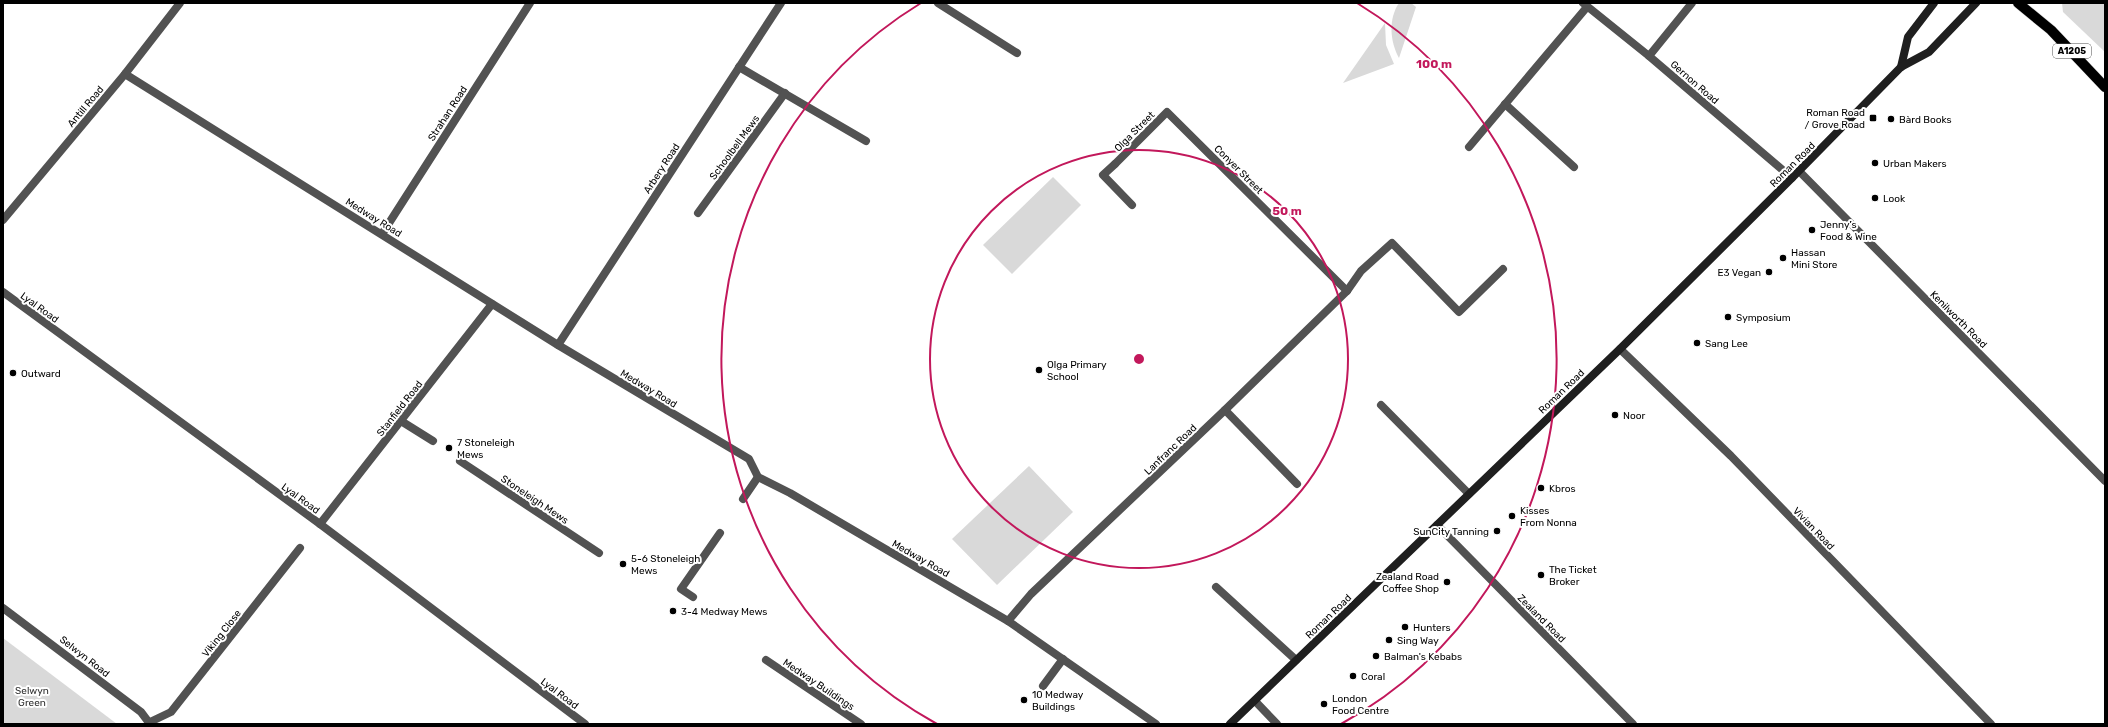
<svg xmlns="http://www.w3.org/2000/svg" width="2108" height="727" viewBox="0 0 2108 727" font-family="Rubik,sans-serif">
	<rect width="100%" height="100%" fill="#fff"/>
	<!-- green -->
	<g fill="#d9d9d9">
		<path d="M 1399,3 L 1411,3 L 1416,7 L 1399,58 C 1390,42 1388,19 1399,3 Z"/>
		<path d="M 2062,3 L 2105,3 L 2105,52 L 2063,12 Z"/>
		<path d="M 1385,23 L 1386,45 L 1394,64 L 1343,83 Z"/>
		<path d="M 1053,177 L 1081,205 L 1012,274 L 983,245 Z"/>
		<path d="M 1029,466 L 1073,512 L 997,585 L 952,539 Z"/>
		<path d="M 3,638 L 117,724 L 3,724 Z"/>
	</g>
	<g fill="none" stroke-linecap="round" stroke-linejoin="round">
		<defs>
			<path id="primary" d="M 2018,3 L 2051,30 L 2105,87"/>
		</defs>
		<!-- primary casing -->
		<use href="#primary" stroke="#dbdbdb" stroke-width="11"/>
		<!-- service -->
		<g stroke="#525252" stroke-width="8">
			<path d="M 938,3 L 1017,53"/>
			<path d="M 1649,56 L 1692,3"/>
			<path d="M 739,67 L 866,141"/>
			<path d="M 1505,104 L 1574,167"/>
			<path d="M 1469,147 L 1587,7"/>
			<path d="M 1115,164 L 1103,175 L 1132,205"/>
			<path d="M 698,213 L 785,93"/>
			<path d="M 1347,291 L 1361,271 L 1392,243 L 1459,312 L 1503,269"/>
			<path d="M 1381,405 L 1469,494"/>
			<path d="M 1225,410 L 1297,484"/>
			<path d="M 401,421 L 433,441"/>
			<path d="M 460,461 L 599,553"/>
			<path d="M 743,499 L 758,477"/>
			<path d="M 1216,587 L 1296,660"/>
			<path d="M 693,597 L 681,589 L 720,533"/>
			<path d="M 766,660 L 861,724"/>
			<path d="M 1043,686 L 1063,659"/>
		</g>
		<!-- minor -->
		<g stroke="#525252" stroke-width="8">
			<path d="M 1583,3 L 1649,56 L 1792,178"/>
			<path d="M 125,74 L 558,345 L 749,459 L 758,477 L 790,493 L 1008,621 L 1156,724"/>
			<path d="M 1799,171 L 2105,481"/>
			<path d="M 3,220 L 125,74 L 180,3"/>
			<path d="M 382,234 L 530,3"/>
			<path d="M 3,292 L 320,524 L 585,724"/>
			<path d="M 558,345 L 781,3"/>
			<path d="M 1620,349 L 1731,456 L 1991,724"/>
			<path d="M 320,524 L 492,304"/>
			<path d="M 1437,525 L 1633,724"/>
			<path d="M 3,608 L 141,712 L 150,724"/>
			<path d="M 1008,621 L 1031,594 L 1225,410 L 1347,291 L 1167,112 L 1115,164"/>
			<path d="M 1255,701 L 1277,724"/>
			<path d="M 150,722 L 171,712 L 300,548"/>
		</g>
		<!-- secondary -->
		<g stroke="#1f1f1f" stroke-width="8">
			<path d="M 1901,67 L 1908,37 L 1934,3"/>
			<path d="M 1230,724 L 1620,349 L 1792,178 L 1901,67 L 1929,52 L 1976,3"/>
		</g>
		<!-- primary -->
		<use href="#primary" stroke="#000" stroke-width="10"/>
	</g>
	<!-- distance rings -->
	<g fill="none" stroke="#c2185b" stroke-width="2">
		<circle cx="1139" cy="359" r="209"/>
		<path d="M937 724A417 417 0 0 1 921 3M1357 3A417 417 0 0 1 1341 724"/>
	</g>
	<!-- markers -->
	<g fill="#000" stroke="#fff" stroke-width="1.5">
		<rect x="1869" y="114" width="8" height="8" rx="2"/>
		<circle cx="1891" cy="119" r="4"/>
		<circle cx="1875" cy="163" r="4"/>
		<circle cx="1875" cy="198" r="4"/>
		<circle cx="1812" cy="230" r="4"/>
		<circle cx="1783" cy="258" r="4"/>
		<circle cx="1769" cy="272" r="4"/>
		<circle cx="1728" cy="317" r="4"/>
		<circle cx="1697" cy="343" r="4"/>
		<circle cx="1039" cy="370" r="4"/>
		<circle cx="13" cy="373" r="4"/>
		<circle cx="1615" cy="415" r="4"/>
		<circle cx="449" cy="448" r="4"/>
		<circle cx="1541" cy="488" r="4"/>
		<circle cx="1512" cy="516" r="4"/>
		<circle cx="1497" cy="531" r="4"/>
		<circle cx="623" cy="564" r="4"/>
		<circle cx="1541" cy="575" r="4"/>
		<circle cx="1447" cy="582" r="4"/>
		<circle cx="673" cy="611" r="4"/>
		<circle cx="1405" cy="627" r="4"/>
		<circle cx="1389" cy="640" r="4"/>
		<circle cx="1376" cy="656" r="4"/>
		<circle cx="1353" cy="676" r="4"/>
		<circle cx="1024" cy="700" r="4"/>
		<circle cx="1324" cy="704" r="4"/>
	</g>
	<g text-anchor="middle" stroke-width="4" stroke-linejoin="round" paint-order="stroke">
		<!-- shield labels -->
		<rect fill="#fff" stroke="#4c4c4c" stroke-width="1" x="2053" y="44" width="38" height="14" rx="3"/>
		<g font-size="9" font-weight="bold" fill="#000">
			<text x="2072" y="54">A1205</text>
		</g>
		<!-- street labels -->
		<g font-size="10" fill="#000" stroke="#fff">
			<text transform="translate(1695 82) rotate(41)" y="4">Gernon Road</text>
			<text transform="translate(85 106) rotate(-50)" y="4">Antill Road</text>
			<text transform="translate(447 113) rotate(-57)" y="4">Strahan Road</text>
			<text transform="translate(1134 131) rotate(-45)" y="4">Olga Street</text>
			<text transform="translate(734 147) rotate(-54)" y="4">Schoolbell Mews</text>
			<text transform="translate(1792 164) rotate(-45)" y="4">Roman Road</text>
			<text transform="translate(661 168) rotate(-57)" y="4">Arbery Road</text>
			<text transform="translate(1239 169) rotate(45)" y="4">Conyer Street</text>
			<text transform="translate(374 217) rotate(32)" y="4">Medway Road</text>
			<text transform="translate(40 307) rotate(36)" y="4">Lyal Road</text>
			<text transform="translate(1959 319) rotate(45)" y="4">Kenilworth Road</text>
			<text transform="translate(649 388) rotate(31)" y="4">Medway Road</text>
			<text transform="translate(1561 391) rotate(-44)" y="4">Roman Road</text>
			<text transform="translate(399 408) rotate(-52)" y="4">Stanfield Road</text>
			<text transform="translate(1170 449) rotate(-44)" y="4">Lanfranc Road</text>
			<text transform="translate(301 498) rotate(36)" y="4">Lyal Road</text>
			<text transform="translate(535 499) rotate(34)" y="4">Stoneleigh Mews</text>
			<text transform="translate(1814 528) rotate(46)" y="4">Vivian Road</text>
			<text transform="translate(921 558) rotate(30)" y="4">Medway Road</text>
			<text transform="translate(1328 616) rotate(-44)" y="4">Roman Road</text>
			<text transform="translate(1542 618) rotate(45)" y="4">Zealand Road</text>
			<text transform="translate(221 633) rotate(-52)" y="4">Viking Close</text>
			<text transform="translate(85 656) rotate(38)" y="4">Selwyn Road</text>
			<text transform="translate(819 684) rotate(34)" y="4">Medway Buildings</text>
			<text transform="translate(560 693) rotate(37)" y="4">Lyal Road</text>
		</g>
		<!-- poi labels -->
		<g font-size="10" fill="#000" stroke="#fff" text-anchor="start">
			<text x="1865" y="116" text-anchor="end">Roman Road<tspan x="1865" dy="12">/ Grove Road</tspan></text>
			<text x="1899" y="123">Bàrd Books</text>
			<text x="1883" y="167">Urban Makers</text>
			<text x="1883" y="202">Look</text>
			<text x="1820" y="228">Jenny's<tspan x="1820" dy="12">Food &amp; Wine</tspan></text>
			<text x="1791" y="256">Hassan<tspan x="1791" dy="12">Mini Store</tspan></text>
			<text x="1761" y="276" text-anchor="end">E3 Vegan</text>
			<text x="1736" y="321">Symposium</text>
			<text x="1705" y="347">Sang Lee</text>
			<text x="1047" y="368">Olga Primary<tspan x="1047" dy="12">School</tspan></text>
			<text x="21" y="377">Outward</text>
			<text x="1623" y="419">Noor</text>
			<text x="457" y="446">7 Stoneleigh<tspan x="457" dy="12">Mews</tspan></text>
			<text x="1549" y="492">Kbros</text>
			<text x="1520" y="514">Kisses<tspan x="1520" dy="12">From Nonna</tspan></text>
			<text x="1489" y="535" text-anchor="end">SunCity Tanning</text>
			<text x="631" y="562">5-6 Stoneleigh<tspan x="631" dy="12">Mews</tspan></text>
			<text x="1549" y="573">The Ticket<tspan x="1549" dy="12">Broker</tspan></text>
			<text x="1439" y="580" text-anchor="end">Zealand Road<tspan x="1439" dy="12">Coffee Shop</tspan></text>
			<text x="681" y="615">3-4 Medway Mews</text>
			<text x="1413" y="631">Hunters</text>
			<text x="1397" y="644">Sing Way</text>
			<text x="1384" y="660">Balman's Kebabs</text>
			<text x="1361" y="680">Coral</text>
			<text x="1032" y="698">10 Medway<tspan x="1032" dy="12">Buildings</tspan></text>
			<text x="1332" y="702">London<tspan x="1332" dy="12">Food Centre</tspan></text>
		</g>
		<!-- park labels -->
		<g font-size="10" fill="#303030" stroke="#fff">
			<text x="32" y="694">Selwyn<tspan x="32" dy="12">Green</tspan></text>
		</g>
	</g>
	<circle cx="1139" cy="359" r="6" fill="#c2185b" stroke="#fff" stroke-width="2"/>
	<g font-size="12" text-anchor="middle" font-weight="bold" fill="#c2185b" stroke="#fff" stroke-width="4" stroke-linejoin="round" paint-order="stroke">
		<text x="1434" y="68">100 m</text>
		<text x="1287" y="215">50 m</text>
	</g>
	<!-- border -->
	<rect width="2108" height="727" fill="none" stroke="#000000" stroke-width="8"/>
</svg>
